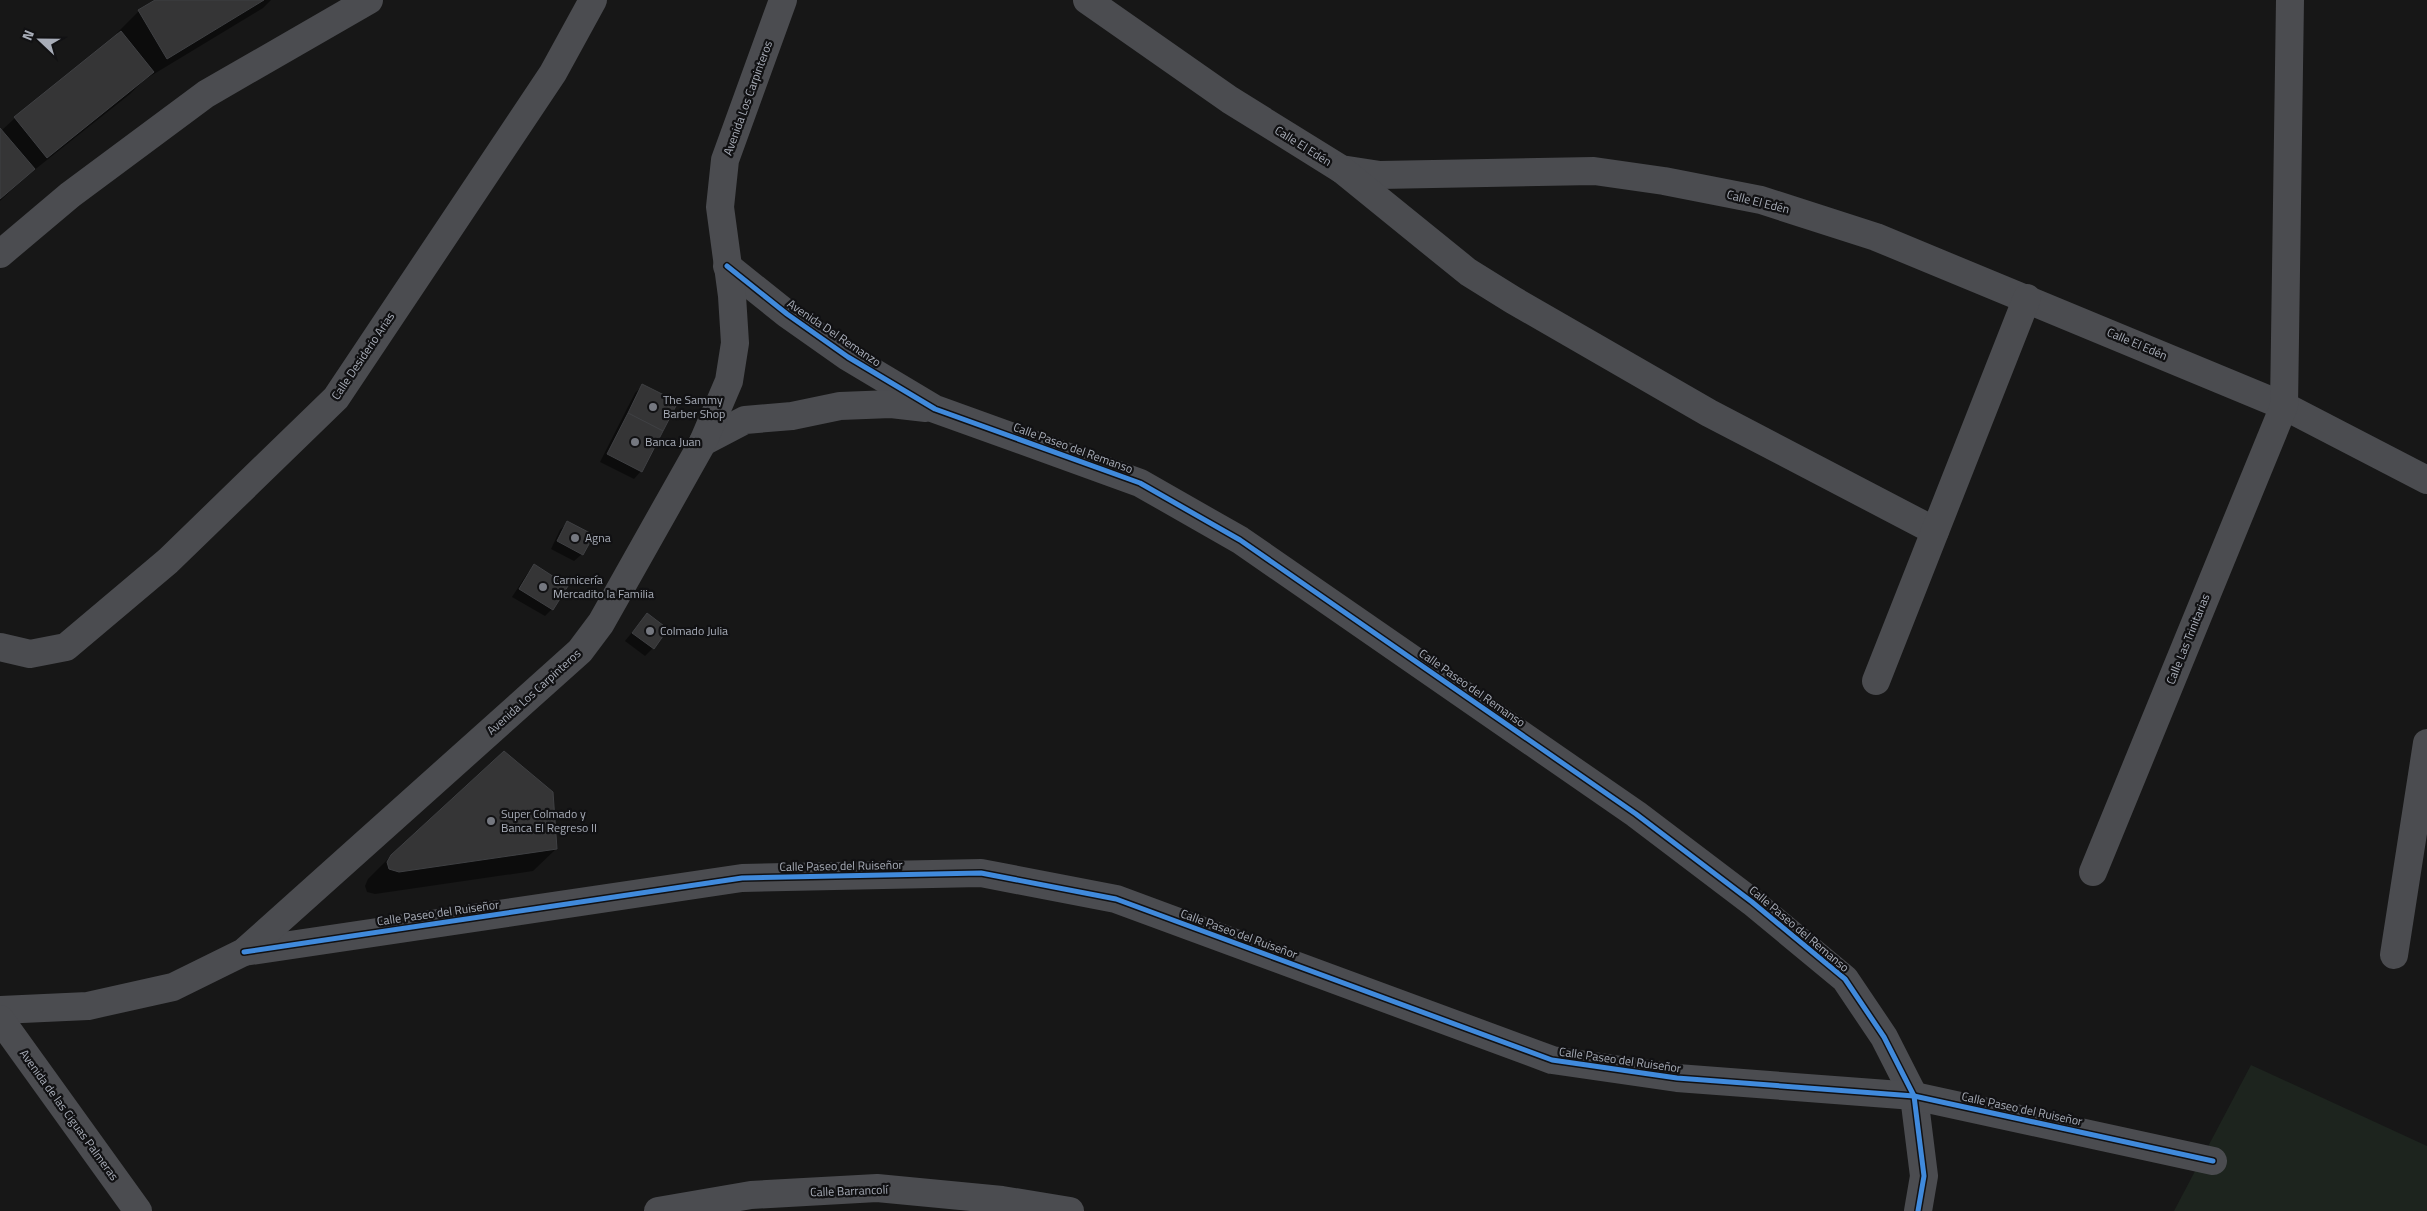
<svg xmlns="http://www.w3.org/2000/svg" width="2427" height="1211" viewBox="0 0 2427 1211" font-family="'Titillium Web',sans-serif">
	<rect width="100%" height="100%" fill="#171717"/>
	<!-- green -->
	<path fill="#1d241e" d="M 2251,1065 L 2427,1146 L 2427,1211 L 2174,1211 Z"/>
	<!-- shadow -->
	<g fill="#0007">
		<path d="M 157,0 L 271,0 L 263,8 L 144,80 L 130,94 L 23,179 L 0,201 L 0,130 L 1,131 L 15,118 L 118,35 L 117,33 L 139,11 Z"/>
		<path d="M 642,386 L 641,471 L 634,479 L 600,462 L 635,393 Z"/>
		<path d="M 568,522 L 582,554 L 574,561 L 551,549 L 560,530 Z"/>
		<path d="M 534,566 L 552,609 L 545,616 L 512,597 L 527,574 Z"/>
		<path d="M 647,614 L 653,648 L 645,656 L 625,641 Z"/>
		<path d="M 556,849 L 533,871 L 375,894 L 367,892 L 365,886 L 368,879 L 391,856 Z"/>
	</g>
	<!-- building -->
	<g fill="#353536" stroke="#3f4043">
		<path d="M 155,0 L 264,0 L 167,59 L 138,10 Z"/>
		<path d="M 121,31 L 154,72 L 47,158 L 14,117 Z"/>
		<path d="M 0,128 L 35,169 L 0,199 Z"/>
		<path d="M 642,384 L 678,402 L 663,431 L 628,413 Z"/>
		<path d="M 628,413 L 663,431 L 642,472 L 607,454 Z"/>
		<path d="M 567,521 L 594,535 L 583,555 L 557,541 Z"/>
		<path d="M 534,564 L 568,586 L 553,610 L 519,589 Z"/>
		<path d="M 647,613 L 668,629 L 654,649 L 632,633 Z"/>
		<path d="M 504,751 L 553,792 L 557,849 L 399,872 L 389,869 L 387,862 L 391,855 Z"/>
	</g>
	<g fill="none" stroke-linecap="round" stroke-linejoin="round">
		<!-- minor -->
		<g stroke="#4b4c50" stroke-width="28">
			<path d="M 1087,0 L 1230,100 L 1341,169 L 1380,175 L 1594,171 L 1664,181 L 1761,200 L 1876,237 L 2284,406 L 2427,480"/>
			<path d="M 1341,169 L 1468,272 L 1513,300 L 1709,413 L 1935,531"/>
			<path d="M 0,254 L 70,195 L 206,94 L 369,0"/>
			<path d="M 727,266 L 787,314 L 848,357 L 935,409 L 1140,483 L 1240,540 L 1636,814 L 1752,902 L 1845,979 L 1884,1037 L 1914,1096 L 1924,1176 L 1918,1211"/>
			<path d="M 703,442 L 745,420 L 792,416 L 840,406 L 891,404 L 926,408"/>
			<path d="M 0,647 L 30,654 L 66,647 L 168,561 L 336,398 L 553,73 L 593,0"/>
			<path d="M 1876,681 L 2027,298"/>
			<path d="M 2093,872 L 2284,406 L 2290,0"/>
			<path d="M 244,952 L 742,878 L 981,873 L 1116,899 L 1552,1060 L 1677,1078 L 1914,1096 L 2213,1161"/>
			<path d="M 2394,955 L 2427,743"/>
			<path d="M 0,1010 L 88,1006 L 173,987 L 244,952 L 580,651 L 601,623 L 703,442 L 729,381 L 735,343 L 732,296 L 720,207 L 725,160 L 783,0"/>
			<path d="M 0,1019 L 138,1211"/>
			<path d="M 658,1211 L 751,1195 L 877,1188 L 1002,1200 L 1070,1211"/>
		</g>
		<defs>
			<g id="cycleway">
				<path d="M 727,266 L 787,314 L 848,357 L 935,409 L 1140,483 L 1240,540 L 1636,814 L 1752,902 L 1845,979 L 1884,1037 L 1914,1096 L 1924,1176 L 1918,1211"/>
				<path d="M 244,952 L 742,878 L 981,873 L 1116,899 L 1552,1060 L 1677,1078 L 1914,1096 L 2213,1161"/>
			</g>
		</defs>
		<!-- cycleway casing -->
		<use href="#cycleway" stroke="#111113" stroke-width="8"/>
		<!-- cycleway -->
		<use href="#cycleway" stroke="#408adc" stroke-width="5"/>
	</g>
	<!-- markers -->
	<g fill="#757880" stroke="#111113" stroke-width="2">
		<circle cx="653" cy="407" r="5"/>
		<circle cx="635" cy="442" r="5"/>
		<circle cx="575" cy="538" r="5"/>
		<circle cx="543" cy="587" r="5"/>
		<circle cx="650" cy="631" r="5"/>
		<circle cx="491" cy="821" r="5"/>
	</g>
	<g text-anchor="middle" stroke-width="4.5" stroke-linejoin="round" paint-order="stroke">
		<!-- street labels -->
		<g font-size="12" fill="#a8adb8" stroke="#111113">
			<text transform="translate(748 98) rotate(-70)" y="4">Avenida Los Carpinteros</text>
			<text transform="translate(1303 146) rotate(32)" y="4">Calle El Edén</text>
			<text transform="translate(1758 202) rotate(14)" y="4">Calle El Edén</text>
			<text transform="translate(834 333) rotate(34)" y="4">Avenida Del Remanzo</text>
			<text transform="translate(2137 344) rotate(23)" y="4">Calle El Edén</text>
			<text transform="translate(363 356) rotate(-56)" y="4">Calle Desiderio Arias</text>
			<text transform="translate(1073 448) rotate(20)" y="4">Calle Paseo del Remanso</text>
			<text transform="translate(2188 639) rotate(-68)" y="4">Calle Las Trinitarias</text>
			<text transform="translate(1472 688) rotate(35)" y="4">Calle Paseo del Remanso</text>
			<text transform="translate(534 692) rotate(-42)" y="4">Avenida Los Carpinteros</text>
			<text transform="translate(841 866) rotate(-1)" y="4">Calle Paseo del Ruiseñor</text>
			<text transform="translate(438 913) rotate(-8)" y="4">Calle Paseo del Ruiseñor</text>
			<text transform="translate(1799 929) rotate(40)" y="4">Calle Paseo del Remanso</text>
			<text transform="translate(1239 934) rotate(20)" y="4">Calle Paseo del Ruiseñor</text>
			<text transform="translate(1620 1060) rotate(8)" y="4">Calle Paseo del Ruiseñor</text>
			<text transform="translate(2022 1109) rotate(12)" y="4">Calle Paseo del Ruiseñor</text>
			<text transform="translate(69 1115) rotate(54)" y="4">Avenida de las Ciguas Palmeras</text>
			<text transform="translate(849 1191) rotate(-2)" y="4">Calle Barrancolí</text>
		</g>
		<!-- poi labels -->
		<g font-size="12" fill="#a8adb8" stroke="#111113" text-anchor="start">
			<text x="663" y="404">The Sammy<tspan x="663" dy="14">Barber Shop</tspan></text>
			<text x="645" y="446">Banca Juan</text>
			<text x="585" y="542">Agna</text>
			<text x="553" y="584">Carnicería<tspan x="553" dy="14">Mercadito la Familia</tspan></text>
			<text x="660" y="635">Colmado Julia</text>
			<text x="501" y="818">Super Colmado y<tspan x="501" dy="14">Banca El Regreso II</tspan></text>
		</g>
	</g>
	<!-- north arrow -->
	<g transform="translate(40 40) rotate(292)" stroke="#111113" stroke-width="4" paint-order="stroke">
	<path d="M0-4L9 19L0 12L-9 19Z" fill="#a8adb8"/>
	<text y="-8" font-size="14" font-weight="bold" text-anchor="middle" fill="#a8adb8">N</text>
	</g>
</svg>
